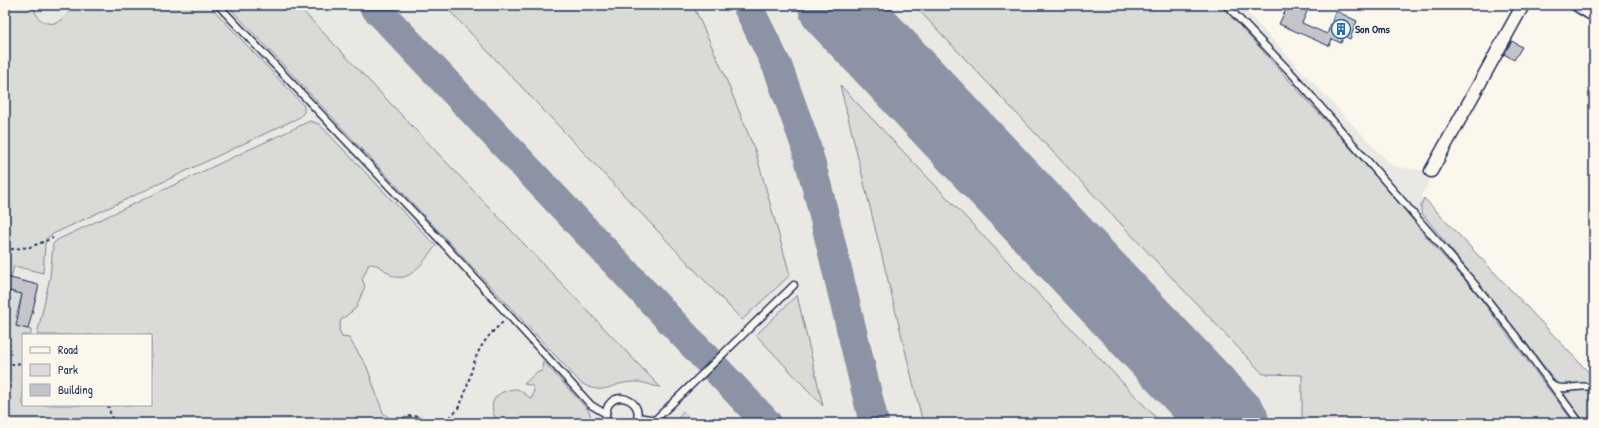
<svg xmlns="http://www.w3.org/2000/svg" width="1599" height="428" viewBox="0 0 1599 428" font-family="'Patrick Hand',sans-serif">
	<rect width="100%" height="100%" fill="#fbf7ec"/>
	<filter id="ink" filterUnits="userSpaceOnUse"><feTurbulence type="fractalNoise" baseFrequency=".025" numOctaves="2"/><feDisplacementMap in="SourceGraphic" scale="8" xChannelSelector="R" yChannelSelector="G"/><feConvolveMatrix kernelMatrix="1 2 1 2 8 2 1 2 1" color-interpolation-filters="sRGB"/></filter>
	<g filter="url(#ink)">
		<!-- built -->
		<path fill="#eae8e2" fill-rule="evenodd" d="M 5,5 L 1240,5 L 1392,166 L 1424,171 L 1431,178 L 1421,196 L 1594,378 L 1594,423 L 5,423 ZM 23,335 L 151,335 L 151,405 L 23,405 Z"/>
		<!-- green -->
		<g fill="#dadad7" stroke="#7a849a">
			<path d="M 5,5 L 34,5 C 35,30 67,29 71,5 L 209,5 L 304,106 L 304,112 L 300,117 L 51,235 L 46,239 L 45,244 L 43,273 L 14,266 L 11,279 L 7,278 L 5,284 Z"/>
			<path d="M 227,5 L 297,5 L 660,387 C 651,386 643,381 632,382 C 610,383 604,397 581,383 Z"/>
			<path d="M 444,5 L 693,5 L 722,69 L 756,153 L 790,275 L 742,320 Z"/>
			<path d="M 914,5 L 1221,5 L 1390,192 L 1433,245 L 1474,290 L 1574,423 L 1309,423 L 1302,416 L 1302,375 L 1263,374 Z"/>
			<path d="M 840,85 L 1161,423 L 923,423 Z"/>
			<path d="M 310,121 L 319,124 L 436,246 C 426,257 410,286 391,275 C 383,269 379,264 369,264 L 362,279 L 365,286 L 356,308 L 341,320 L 339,329 L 342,337 L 349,338 L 367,367 L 383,413 L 396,423 L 5,423 L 5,290 L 22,294 L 16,317 L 18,318 L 16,326 L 31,330 L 31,335 L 23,335 L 23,405 L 151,405 L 151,335 L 37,335 L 50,277 L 53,244 L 57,240 Z"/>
			<path d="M 1424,198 L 1594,378 L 1594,385 C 1582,380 1567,390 1556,382 C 1513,324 1466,269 1421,212 L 1421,205 Z"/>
			<path d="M 797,295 L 823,406 L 756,335 Z"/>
			<path d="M 543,361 L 589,411 L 591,417 L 584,423 L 499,423 C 490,412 489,398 503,392 C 507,390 512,389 516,389 C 522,390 526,396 532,399 L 534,389 L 531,385 L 524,384 L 536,373 L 542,371 Z"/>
			<path d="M 1577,389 L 1587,389 L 1594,392 L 1594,423 L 1585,423 L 1565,396 L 1566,391 Z"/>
			<path d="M 682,412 L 684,412 L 694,423 L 679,423 L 678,420 Z"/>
		</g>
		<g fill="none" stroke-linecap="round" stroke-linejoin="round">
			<!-- taxiway -->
			<g stroke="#8b93a5" stroke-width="30">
				<path d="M 373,5 L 767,423"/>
				<path d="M 747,5 L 778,68 L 805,143 L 820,199 L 874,423"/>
				<path d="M 1230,422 L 1231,423"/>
			</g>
			<!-- runway -->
			<path stroke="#8b93a5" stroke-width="76" d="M 836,5 L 1231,423"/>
		</g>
		<!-- building -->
		<g fill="#c3c5c9" stroke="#1b2f5e">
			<path d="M 1288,5 L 1310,5 L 1302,23 L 1327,34 L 1336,11 L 1357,21 L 1350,39 L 1344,36 L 1341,43 L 1332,39 L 1329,46 L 1279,24 Z"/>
			<path d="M 1512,41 L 1522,47 L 1514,60 L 1504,54 Z"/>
			<path d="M 6,277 L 39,285 L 28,329 L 16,326 L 22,294 L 5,290 Z"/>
		</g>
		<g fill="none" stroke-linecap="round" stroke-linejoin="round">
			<defs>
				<g id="service">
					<path d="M 218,5 L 439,239 L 591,405 L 606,414"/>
					<path d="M 1226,5 L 1293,75 L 1477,287 L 1515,335 L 1580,423"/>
					<path d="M 1553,386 C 1566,392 1580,383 1594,388"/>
					<path d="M 638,417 L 655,420 L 658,423"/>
					<path d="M 655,420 L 794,285"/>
					<path d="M 606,423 C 607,418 605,413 607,408 C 616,387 647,403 635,423"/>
				</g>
				<g id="minor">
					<path d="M 1577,5 L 1590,13 L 1594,7"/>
					<path d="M 1431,171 L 1523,5"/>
				</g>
			</defs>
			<!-- service casing -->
			<use href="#service" stroke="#1b2f5e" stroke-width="9"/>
			<!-- minor casing -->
			<use href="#minor" stroke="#1b2f5e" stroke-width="15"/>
			<!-- path -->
			<g stroke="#1b2f5e" stroke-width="2" stroke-dasharray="3 3" stroke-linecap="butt">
				<path d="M 5,250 L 30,247 L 53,238"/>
				<path d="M 5,365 L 23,363"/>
				<path d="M 108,405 L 113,423"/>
				<path d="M 392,423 C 398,420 408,415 415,416 C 427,417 438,425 450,417 C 466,406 469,372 477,355 C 483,341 492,332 503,322"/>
			</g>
			<!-- service -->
			<use href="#service" stroke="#fbf7ec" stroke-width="6"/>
			<!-- minor -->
			<use href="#minor" stroke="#fbf7ec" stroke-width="12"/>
		</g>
	</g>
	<!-- icons -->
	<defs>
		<symbol id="building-ring" viewBox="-11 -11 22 22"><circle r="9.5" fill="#fbf7ec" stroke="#1f6fb2" stroke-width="1.5"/><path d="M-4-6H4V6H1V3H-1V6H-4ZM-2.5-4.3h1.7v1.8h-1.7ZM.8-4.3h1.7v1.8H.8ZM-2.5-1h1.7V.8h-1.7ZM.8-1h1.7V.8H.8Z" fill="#1f6fb2"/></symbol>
	</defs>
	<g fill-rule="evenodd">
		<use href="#building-ring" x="1330" y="18" width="22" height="22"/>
	</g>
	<g text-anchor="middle" stroke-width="3" stroke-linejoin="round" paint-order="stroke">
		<!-- poi labels -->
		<g font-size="11" font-weight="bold" fill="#1b2f5e" stroke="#fbf7ec" text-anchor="start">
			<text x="1355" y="33">Son Oms</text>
		</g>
	</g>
	<!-- margin -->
	<rect width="1599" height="428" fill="none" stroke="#fbf7ec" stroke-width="20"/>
	<rect x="10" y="10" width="1579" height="408" fill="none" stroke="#1b2f5e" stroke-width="1.5" filter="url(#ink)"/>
	<!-- legend -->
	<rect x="22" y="334" width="130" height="72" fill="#fbf7ec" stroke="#a1a7b3"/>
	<rect x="30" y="347" width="20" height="6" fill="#fbf7ec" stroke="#a1a7b3"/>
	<text x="58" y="354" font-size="12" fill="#1b2f5e">Road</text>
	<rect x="30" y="364" width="20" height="12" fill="#dadad7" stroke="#a1a7b3"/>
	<text x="58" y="374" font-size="12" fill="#1b2f5e">Park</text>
	<rect x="30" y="384" width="20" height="12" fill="#c3c5c9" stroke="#a1a7b3"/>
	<text x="58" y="394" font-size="12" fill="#1b2f5e">Building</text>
</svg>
